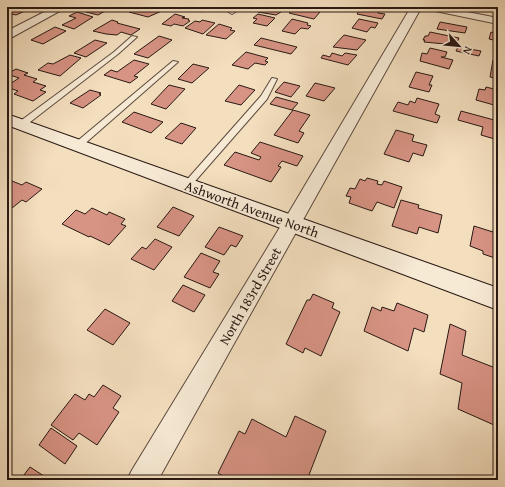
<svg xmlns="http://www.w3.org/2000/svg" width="505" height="487" viewBox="0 0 505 487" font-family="'Gentium Book Plus',serif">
	<rect width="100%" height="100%" fill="#f3debe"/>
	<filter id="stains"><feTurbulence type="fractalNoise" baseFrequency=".005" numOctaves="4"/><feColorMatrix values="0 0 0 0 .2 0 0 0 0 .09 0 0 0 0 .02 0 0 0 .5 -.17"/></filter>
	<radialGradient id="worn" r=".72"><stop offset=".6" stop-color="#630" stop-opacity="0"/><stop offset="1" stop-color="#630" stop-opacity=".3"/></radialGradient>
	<!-- building -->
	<g fill="#d79384" stroke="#291913">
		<path d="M 7,7 L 24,7 L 20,9 L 25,11 L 16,15 L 7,13 Z"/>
		<path d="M 96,7 L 112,7 L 98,15 L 86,12 Z"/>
		<path d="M 137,7 L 150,7 L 164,10 L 148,17 L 129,12 Z"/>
		<path d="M 188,7 L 206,7 L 206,8 L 202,12 Z"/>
		<path d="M 259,7 L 281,7 L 284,8 L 282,9 L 284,10 L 276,15 L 258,12 L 261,8 L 258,8 Z"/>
		<path d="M 362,7 L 380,8 L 378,13 L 385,14 L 382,19 L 357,14 Z"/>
		<path d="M 294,8 L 303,10 L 311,10 L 320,12 L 314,19 L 289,13 Z"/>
		<path d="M 77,12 L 93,17 L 74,29 L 62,25 L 76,18 L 69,16 Z"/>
		<path d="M 175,14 L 185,17 L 182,18 L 189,19 L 188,20 L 190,21 L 183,26 L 174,24 L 171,26 L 162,24 Z"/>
		<path d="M 258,14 L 275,18 L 267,26 L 253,23 L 257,19 L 253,18 Z"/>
		<path d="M 292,19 L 308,23 L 307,25 L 311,26 L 308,29 L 301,28 L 295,34 L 282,31 Z"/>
		<path d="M 359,19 L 378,23 L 375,28 L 371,27 L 367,32 L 352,28 Z"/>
		<path d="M 112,20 L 118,22 L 117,23 L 140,29 L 131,35 L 121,32 L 117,35 L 106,34 L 93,31 Z"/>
		<path d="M 202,20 L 215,23 L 203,34 L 185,28 L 195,21 L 200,22 Z"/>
		<path d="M 440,22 L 467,27 L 465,33 L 437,29 Z"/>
		<path d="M 219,24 L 232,28 L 230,30 L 235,31 L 226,39 L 206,35 Z"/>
		<path d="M 55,27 L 66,31 L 43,44 L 31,40 Z"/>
		<path d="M 430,32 L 459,38 L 456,45 L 424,42 L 425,40 L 423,40 L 425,36 L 428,36 Z"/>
		<path d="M 491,32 L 498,34 L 498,41 L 489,39 Z"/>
		<path d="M 344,35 L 366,40 L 357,50 L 333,47 Z"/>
		<path d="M 159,36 L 172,40 L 148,58 L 134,54 Z"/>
		<path d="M 261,38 L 297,47 L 291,54 L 254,45 Z"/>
		<path d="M 95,40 L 107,43 L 86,57 L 74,53 Z"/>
		<path d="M 458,47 L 481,51 L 479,56 L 456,51 Z"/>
		<path d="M 430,48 L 447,52 L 445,57 L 441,57 L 453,60 L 449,69 L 420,61 L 422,53 L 427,54 Z"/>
		<path d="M 246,52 L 268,58 L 265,61 L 268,62 L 265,65 L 255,63 L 248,69 L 232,65 Z"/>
		<path d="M 332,53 L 342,56 L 345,53 L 357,55 L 348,65 L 321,58 L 323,55 L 330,57 Z"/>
		<path d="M 70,55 L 81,58 L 60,76 L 38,70 L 48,63 L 53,64 Z"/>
		<path d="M 134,60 L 149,64 L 134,76 L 138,77 L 130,83 L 104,75 L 111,70 L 117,72 Z"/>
		<path d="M 493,60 L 498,61 L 498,79 L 490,77 Z"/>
		<path d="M 193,64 L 209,68 L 192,83 L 178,79 Z"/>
		<path d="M 16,69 L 28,73 L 24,75 L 37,79 L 33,82 L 46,86 L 40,90 L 46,92 L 33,101 L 14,94 L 18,91 L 7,87 L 7,86 L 19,78 L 7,74 Z"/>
		<path d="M 416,72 L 433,76 L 429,85 L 432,85 L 429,92 L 409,87 Z"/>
		<path d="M 284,82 L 300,86 L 291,97 L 275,92 Z"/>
		<path d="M 315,83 L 335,88 L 324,101 L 306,96 Z"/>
		<path d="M 169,85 L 185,89 L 166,109 L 151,104 Z"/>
		<path d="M 239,85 L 255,90 L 241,105 L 225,101 Z"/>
		<path d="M 486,87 L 498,90 L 498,98 L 496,98 L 494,105 L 476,100 L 479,89 L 485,90 Z"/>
		<path d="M 90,90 L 101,93 L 99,94 L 101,95 L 83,108 L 70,103 Z"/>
		<path d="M 276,97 L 298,103 L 292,110 L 270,104 Z"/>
		<path d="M 417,98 L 439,104 L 435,114 L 440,116 L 437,123 L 393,111 L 398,102 L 408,105 L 410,101 L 415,103 Z"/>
		<path d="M 293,110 L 310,115 L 299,131 L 304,133 L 298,143 L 274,135 Z"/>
		<path d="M 461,111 L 498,121 L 498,140 L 481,135 L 483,127 L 458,120 Z"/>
		<path d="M 134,112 L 163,122 L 151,133 L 122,122 Z"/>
		<path d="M 181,123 L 196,128 L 182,144 L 165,138 Z"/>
		<path d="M 396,130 L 414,135 L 412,141 L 427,145 L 423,156 L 413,153 L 409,162 L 384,154 Z"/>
		<path d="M 260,142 L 303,156 L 297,166 L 282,161 L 278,166 L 281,167 L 271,182 L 224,165 L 235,152 L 259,160 L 261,157 L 251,153 Z"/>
		<path d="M 367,178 L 378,181 L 377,184 L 382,185 L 384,181 L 402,187 L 394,208 L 377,202 L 372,211 L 349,203 L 351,197 L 346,196 L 350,188 L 355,189 L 360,179 L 365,181 Z"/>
		<path d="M 12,181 L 22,185 L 26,182 L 42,189 L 26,202 L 22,200 L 12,208 L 7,206 L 7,184 Z"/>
		<path d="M 401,200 L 419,205 L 418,208 L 442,215 L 438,233 L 419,227 L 417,234 L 392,226 Z"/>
		<path d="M 173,207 L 194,216 L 179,236 L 157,227 Z"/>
		<path d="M 92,208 L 107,215 L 109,212 L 125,219 L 121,224 L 126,226 L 109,245 L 90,236 L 89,237 L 62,224 L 76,210 L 85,214 Z"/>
		<path d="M 495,224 L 498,225 L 498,255 L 495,254 L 495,258 L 483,254 L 483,251 L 470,246 L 474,226 L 493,232 Z"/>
		<path d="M 219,227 L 243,236 L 236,247 L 231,245 L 224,255 L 205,247 Z"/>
		<path d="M 155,239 L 172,247 L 154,270 L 131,259 L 142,247 L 146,249 Z"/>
		<path d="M 201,253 L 220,261 L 213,272 L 219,274 L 210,288 L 184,277 Z"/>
		<path d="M 183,285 L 205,295 L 194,312 L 172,301 Z"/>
		<path d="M 313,294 L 334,303 L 332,308 L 340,312 L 321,356 L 305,348 L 303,353 L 286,344 L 307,300 L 310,300 Z"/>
		<path d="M 397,303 L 428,315 L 424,332 L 414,328 L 408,351 L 364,331 L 372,307 L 381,311 L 382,307 L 394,311 Z"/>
		<path d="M 105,309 L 130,323 L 113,345 L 87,330 Z"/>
		<path d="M 450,324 L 466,331 L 462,355 L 498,369 L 498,393 L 494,425 L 458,409 L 462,383 L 440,374 Z"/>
		<path d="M 103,385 L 121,396 L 113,408 L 119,412 L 97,445 L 79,433 L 73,440 L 51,425 L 75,394 L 85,400 L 89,394 L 94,397 Z"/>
		<path d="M 295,416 L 326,431 L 307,480 L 237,480 L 237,476 L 226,478 L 218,473 L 239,431 L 245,434 L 252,419 L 286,437 Z"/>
		<path d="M 51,428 L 77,446 L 65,464 L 39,445 Z"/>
		<path d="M 30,467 L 50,480 L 20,480 Z"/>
	</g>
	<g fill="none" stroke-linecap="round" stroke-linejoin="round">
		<defs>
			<g id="lane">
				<path d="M 132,36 L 137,37 L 118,54 L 25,126 L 19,126 L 19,122 L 114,52 Z"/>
				<path d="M 173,61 L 178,62 L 81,147 L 75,147 L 75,143 Z"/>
				<path d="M 272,78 L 277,79 L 267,99 L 190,187 L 184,187 L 183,185 L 184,183 L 261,96 Z"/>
			</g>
			<g id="street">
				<path d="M 54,7 L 67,7 L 7,40 L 7,31 Z"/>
				<path d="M 231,7 L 243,7 L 232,14 L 227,11 Z"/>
				<path d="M 411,7 L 442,7 L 498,18 L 498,24 L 421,8 L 158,480 L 127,480 L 132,470 L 285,219 Z"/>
			</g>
			<path id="secondary" d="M 7,114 L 498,288 L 498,310 L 7,125 Z"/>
		</defs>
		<!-- lane casing -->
		<use href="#lane" stroke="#5c4a3e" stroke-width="2"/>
		<!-- street casing -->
		<use href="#street" stroke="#5c4a3e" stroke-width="2"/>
		<!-- secondary casing -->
		<use href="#secondary" stroke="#291913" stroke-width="2"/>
		<!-- lane -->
		<use href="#lane" fill="#f7ead5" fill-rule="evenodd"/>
		<!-- street -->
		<use href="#street" fill="#f7ead5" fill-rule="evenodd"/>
		<!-- secondary -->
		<use href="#secondary" fill="#f7ead5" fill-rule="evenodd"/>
	</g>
	<g text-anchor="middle" stroke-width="3.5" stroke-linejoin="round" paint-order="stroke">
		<!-- street labels -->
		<g font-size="14" fill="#291913" stroke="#f7ead5">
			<text transform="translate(252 209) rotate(20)" y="5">Ashworth Avenue North</text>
			<text transform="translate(250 296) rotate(-60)" y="5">North 183rd Street</text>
		</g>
	</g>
	<!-- margin -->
	<rect width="505" height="487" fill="none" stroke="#f3debe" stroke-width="24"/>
	<rect x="8" y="8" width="489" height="471" fill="none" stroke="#291913" stroke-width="2"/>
	<rect x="12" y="12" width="481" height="463" fill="none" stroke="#291913"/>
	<!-- north arrow -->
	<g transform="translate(459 46) rotate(117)" stroke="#f7ead5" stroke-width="3" paint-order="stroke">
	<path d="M0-3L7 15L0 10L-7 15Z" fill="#291913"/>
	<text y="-6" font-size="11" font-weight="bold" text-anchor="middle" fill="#291913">N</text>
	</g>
	<rect width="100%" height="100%" filter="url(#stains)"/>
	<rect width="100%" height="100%" fill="url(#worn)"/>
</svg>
